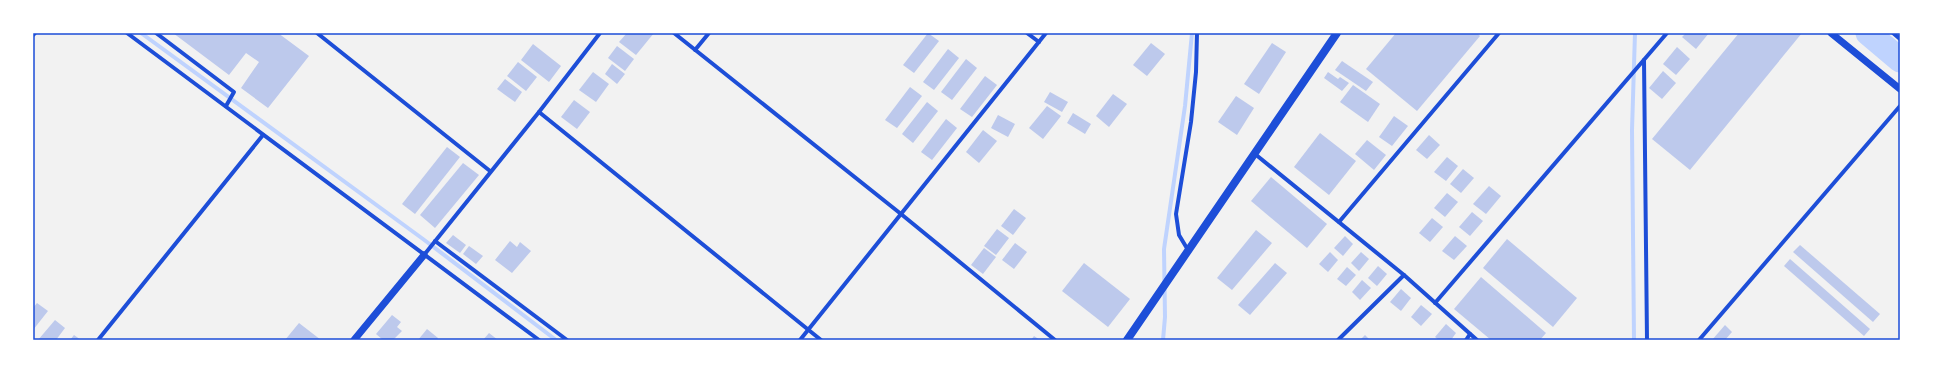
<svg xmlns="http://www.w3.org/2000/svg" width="1933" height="373" viewBox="0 0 1933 373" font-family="'Nunito Sans',sans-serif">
	<rect width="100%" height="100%" fill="#f2f2f2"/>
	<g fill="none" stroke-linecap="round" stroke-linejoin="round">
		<!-- stream -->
		<g stroke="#bfd3fe" stroke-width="4">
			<path d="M 141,33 L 423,239 L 556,340"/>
			<path d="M 1163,340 L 1165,317 L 1164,249 L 1185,106 L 1192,33"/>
			<path d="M 1634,340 L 1632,130 L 1635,33"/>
		</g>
		<!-- river -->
		<path stroke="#bfd3fe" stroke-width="25" d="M 1868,33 L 1900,60"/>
	</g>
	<!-- building -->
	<g fill="#bdc9ec">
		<path d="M 173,33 L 278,33 L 309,56 L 268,108 L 241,88 L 259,62 L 246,53 L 229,75 Z"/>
		<path d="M 627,33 L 654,33 L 636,55 L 619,42 Z"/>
		<path d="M 928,33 L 939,41 L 914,73 L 903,65 Z"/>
		<path d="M 1396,33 L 1477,33 L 1480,36 L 1417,111 L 1366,69 Z"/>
		<path d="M 1686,33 L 1709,33 L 1696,49 L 1682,37 Z"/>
		<path d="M 1739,33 L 1802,33 L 1690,170 L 1652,139 Z"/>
		<path d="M 1151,43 L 1165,54 L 1147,76 L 1133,65 Z"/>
		<path d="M 1272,43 L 1286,52 L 1259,94 L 1244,84 Z"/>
		<path d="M 533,44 L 561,66 L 549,82 L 521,60 Z"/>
		<path d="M 617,46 L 634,59 L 625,71 L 608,58 Z"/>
		<path d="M 1677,47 L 1690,59 L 1676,75 L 1663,64 Z"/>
		<path d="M 948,49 L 959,58 L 934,90 L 923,82 Z"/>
		<path d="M 966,59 L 977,68 L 952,100 L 941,92 Z"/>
		<path d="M 1342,61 L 1373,82 L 1366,91 L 1335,70 Z"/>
		<path d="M 518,62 L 537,77 L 526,91 L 507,76 Z"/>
		<path d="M 612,64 L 625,74 L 617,84 L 605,74 Z"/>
		<path d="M 1663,71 L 1676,83 L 1662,99 L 1649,88 Z"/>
		<path d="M 593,72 L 609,84 L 596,102 L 579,90 Z"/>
		<path d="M 1328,72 L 1338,79 L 1340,77 L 1349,83 L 1342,91 L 1324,78 Z"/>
		<path d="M 985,76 L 997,85 L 972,117 L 960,109 Z"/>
		<path d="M 505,79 L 522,92 L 515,102 L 497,89 Z"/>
		<path d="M 1353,85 L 1380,104 L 1368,122 L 1340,102 Z"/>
		<path d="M 910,87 L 922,96 L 897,128 L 885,120 Z"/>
		<path d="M 1050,92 L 1068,102 L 1062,112 L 1044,102 Z"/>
		<path d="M 1113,94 L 1127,104 L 1109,127 L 1096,116 Z"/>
		<path d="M 1236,96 L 1254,108 L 1237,135 L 1218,122 Z"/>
		<path d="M 574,100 L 590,112 L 577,129 L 561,117 Z"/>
		<path d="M 927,102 L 938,111 L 913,143 L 902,134 Z"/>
		<path d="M 1047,106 L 1061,116 L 1043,139 L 1029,128 Z"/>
		<path d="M 1073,113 L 1091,124 L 1085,134 L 1067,123 Z"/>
		<path d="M 998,115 L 1015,124 L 1008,137 L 991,128 Z"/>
		<path d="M 1394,116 L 1408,126 L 1392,146 L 1379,137 Z"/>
		<path d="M 946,119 L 957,128 L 932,160 L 921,152 Z"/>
		<path d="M 983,130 L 997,141 L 979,163 L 966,152 Z"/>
		<path d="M 1320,133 L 1356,161 L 1329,195 L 1294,167 Z"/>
		<path d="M 1429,135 L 1440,145 L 1427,159 L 1416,150 Z"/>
		<path d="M 1367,140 L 1386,155 L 1374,170 L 1355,154 Z"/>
		<path d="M 447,147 L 460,157 L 415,214 L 402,204 Z"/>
		<path d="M 1447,157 L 1458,166 L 1446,181 L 1434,172 Z"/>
		<path d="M 463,163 L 479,175 L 435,228 L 420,215 Z"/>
		<path d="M 1463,169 L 1474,178 L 1461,193 L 1450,184 Z"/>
		<path d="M 1271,177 L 1327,224 L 1307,248 L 1251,201 Z"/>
		<path d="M 1489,186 L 1501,196 L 1486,214 L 1473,204 Z"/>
		<path d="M 1447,193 L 1458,202 L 1445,217 L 1434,208 Z"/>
		<path d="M 1014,209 L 1026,218 L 1013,235 L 1001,226 Z"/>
		<path d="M 1472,212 L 1483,221 L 1470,236 L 1459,227 Z"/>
		<path d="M 1432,218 L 1443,227 L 1430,242 L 1419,233 Z"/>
		<path d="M 997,229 L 1009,238 L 996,255 L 984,246 Z"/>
		<path d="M 1256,230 L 1272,243 L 1232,290 L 1217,278 Z"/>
		<path d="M 453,235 L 466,245 L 460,253 L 446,243 Z"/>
		<path d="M 1345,236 L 1353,244 L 1343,256 L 1334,248 Z"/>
		<path d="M 1455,236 L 1467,246 L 1454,260 L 1442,251 Z"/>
		<path d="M 1507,239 L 1577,298 L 1553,327 L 1483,268 Z"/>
		<path d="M 510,241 L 517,247 L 520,242 L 531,251 L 512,273 L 495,260 Z"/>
		<path d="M 1015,243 L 1027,252 L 1014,269 L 1002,260 Z"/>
		<path d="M 1800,245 L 1880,314 L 1873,322 L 1793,252 Z"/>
		<path d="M 469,246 L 483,256 L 476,264 L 463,254 Z"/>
		<path d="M 984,248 L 996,257 L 983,274 L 971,265 Z"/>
		<path d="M 1330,252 L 1338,260 L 1328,272 L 1319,264 Z"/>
		<path d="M 1361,252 L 1369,259 L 1359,271 L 1351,263 Z"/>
		<path d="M 1790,259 L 1870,329 L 1864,336 L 1784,266 Z"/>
		<path d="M 1084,263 L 1130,299 L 1108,327 L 1062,291 Z"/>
		<path d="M 1275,263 L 1287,273 L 1250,315 L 1238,305 Z"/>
		<path d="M 1378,266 L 1387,274 L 1377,286 L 1368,278 Z"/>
		<path d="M 1347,267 L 1356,275 L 1346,286 L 1337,279 Z"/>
		<path d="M 1481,277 L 1546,333 L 1540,340 L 1491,340 L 1454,309 Z"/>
		<path d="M 1362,280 L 1371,288 L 1360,300 L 1352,292 Z"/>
		<path d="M 1401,289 L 1411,298 L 1401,311 L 1390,302 Z"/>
		<path d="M 37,303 L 48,311 L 33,330 L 33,308 Z"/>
		<path d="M 1421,305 L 1432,314 L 1421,326 L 1411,317 Z"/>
		<path d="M 392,315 L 401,322 L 397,327 L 402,331 L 393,340 L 383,340 L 376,334 Z"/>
		<path d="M 55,320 L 65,328 L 56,340 L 38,340 Z"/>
		<path d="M 299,323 L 321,340 L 285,340 Z"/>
		<path d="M 1446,324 L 1456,333 L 1451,340 L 1439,340 L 1435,337 Z"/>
		<path d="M 1725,325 L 1732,332 L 1725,340 L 1712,340 Z"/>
		<path d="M 427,329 L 438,338 L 437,340 L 418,340 Z"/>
		<path d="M 489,333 L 498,340 L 483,340 Z"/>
		<path d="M 74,335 L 81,340 L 70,340 Z"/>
		<path d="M 1365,335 L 1370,340 L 1360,340 Z"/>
		<path d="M 1034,336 L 1040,340 L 1031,340 Z"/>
	</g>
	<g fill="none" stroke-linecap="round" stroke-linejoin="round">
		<!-- minor -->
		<g stroke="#1d4ed8" stroke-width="4">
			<path d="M 127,33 L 539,340"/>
			<path d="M 156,33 L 234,92 L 226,106"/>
			<path d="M 317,33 L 490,171"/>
			<path d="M 674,33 L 901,214 L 1055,340"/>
			<path d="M 1027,33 L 1039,42"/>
			<path d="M 1893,33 L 1900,39"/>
			<path d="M 33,35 L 35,33"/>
			<path d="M 695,50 L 709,33"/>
			<path d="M 1644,60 L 1647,340"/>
			<path d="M 539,112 L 821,340"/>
			<path d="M 1255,154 L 1404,275 L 1477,340"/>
			<path d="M 1339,222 L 1499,33"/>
			<path d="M 435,241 L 567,340"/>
			<path d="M 1188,250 L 1179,235 L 1176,214 L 1191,122 L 1196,72 L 1197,33"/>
			<path d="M 424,255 L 539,112 L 600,33"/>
			<path d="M 1435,303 L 1667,33"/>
			<path d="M 98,340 L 263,135"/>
			<path d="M 800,340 L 1046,33"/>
			<path d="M 1338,340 L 1404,275"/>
			<path d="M 1466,340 L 1470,334"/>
			<path d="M 1699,340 L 1900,106"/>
		</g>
		<!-- tertiary -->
		<g stroke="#1d4ed8" stroke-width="7">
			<path d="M 1831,33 L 1900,89"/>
			<path d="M 354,340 L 424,255"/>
		</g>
		<!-- secondary -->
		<path stroke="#1d4ed8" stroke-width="8" d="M 1127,340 L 1337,33"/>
	</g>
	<!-- border -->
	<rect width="1933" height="373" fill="none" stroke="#ffffff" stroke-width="68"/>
	<rect x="34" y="34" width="1865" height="305" fill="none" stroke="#1d4ed8" stroke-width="1.5"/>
</svg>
